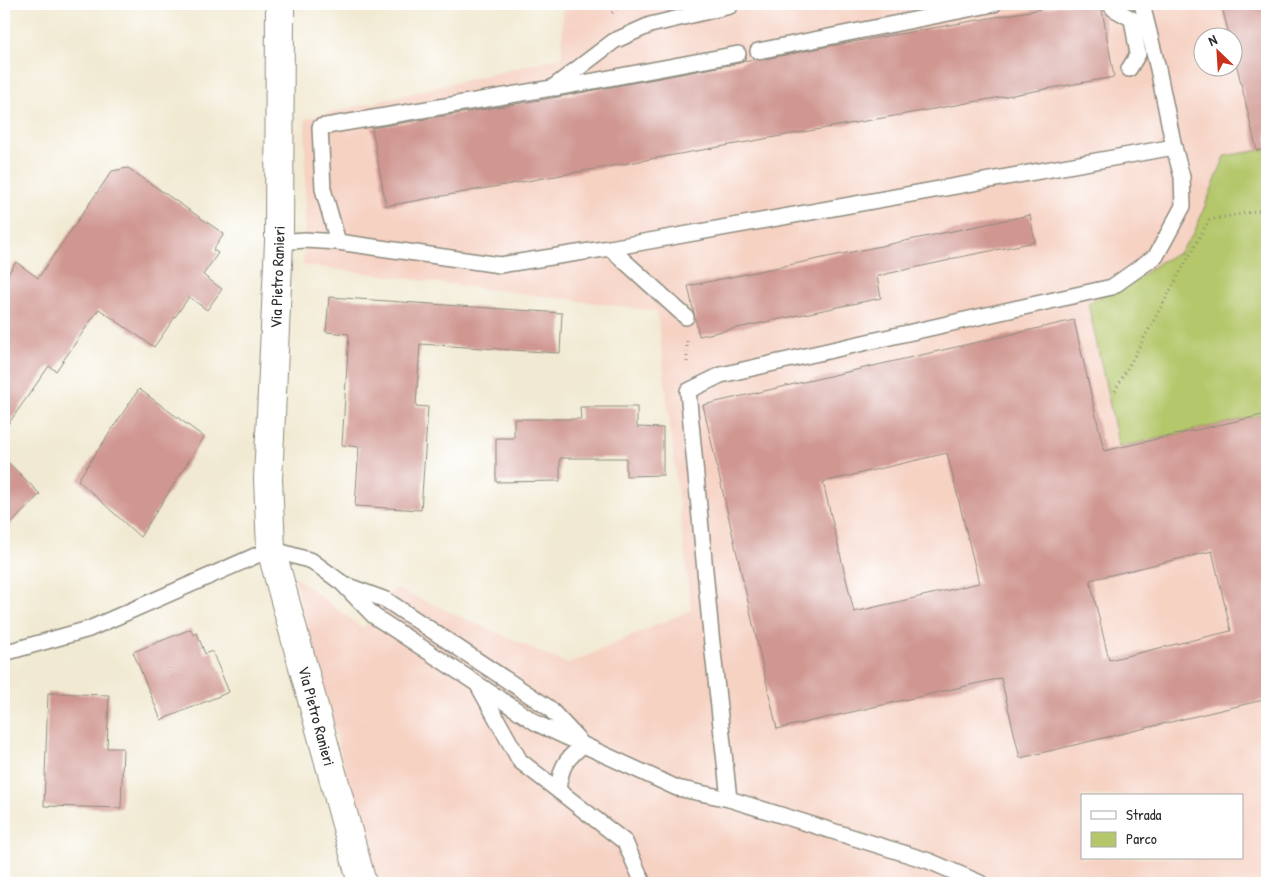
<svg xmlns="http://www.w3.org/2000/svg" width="1271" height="887" viewBox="0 0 1271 887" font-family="'Patrick Hand',sans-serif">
	<rect width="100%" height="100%" fill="#fff"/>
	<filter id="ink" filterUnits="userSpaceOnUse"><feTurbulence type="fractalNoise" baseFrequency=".02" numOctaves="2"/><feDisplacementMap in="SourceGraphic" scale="10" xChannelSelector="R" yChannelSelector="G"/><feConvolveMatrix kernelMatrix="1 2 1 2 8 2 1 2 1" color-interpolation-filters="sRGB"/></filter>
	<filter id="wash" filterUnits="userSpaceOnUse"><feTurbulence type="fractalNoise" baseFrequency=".0096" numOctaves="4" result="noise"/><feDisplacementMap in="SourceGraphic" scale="20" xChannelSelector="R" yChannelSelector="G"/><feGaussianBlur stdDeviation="1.12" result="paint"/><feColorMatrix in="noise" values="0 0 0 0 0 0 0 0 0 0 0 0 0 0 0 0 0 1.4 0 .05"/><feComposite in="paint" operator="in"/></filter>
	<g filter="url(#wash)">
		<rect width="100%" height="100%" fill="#f1e9d1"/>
		<!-- built -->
		<path fill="#f6d2c3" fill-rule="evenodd" d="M 563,4 L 1267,4 L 1267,883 L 375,883 L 294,576 L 363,629 L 395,588 L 568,664 L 691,610 L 657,311 L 303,265 L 305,240 L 305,119 L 562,57 ZM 1204,38 L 1234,38 L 1234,68 L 1204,68 ZM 1082,796 L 1242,796 L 1242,858 L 1082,858 Z"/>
		<!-- green -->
		<path fill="#b4c76b" stroke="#70794b" d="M 1267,149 L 1267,414 L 1119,447 L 1088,303 L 1144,274 L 1160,262 L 1179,253 L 1194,233 L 1225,156 Z"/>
		<g id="blocks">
			<!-- building -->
			<g fill="#d09791" fill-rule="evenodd">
				<path d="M 1070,4 L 1101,4 L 1114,77 L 386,206 L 372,128 L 558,97 L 740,63 L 744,61 L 754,59 L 760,60 L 830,46 Z"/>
				<path d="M 1221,4 L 1267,4 L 1267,149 L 1257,151 L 1234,54 L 1234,38 L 1230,38 Z"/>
				<path d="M 128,168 L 224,234 L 213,250 L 218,253 L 203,275 L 222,289 L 207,310 L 189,297 L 154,347 L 99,309 L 56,371 L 49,366 L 4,430 L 4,280 L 16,262 L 38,278 L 112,171 Z"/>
				<path d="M 1030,215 L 1035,242 L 950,259 L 950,260 L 877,276 L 881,298 L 699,336 L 688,286 Z"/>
				<path d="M 329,297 L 562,313 L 560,353 L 420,344 L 416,406 L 428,407 L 421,510 L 355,506 L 359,447 L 342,445 L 349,334 L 326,332 Z"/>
				<path d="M 1074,320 L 1104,451 L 1267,414 L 1267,699 L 1020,758 L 1001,678 L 777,729 L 703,405 ZM 947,453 L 979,583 L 854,612 L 823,482 ZM 1212,551 L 1231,631 L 1109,660 L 1090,580 Z"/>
				<path d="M 139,389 L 204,437 L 140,537 L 78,480 Z"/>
				<path d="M 580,407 L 637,407 L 637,427 L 663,428 L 663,475 L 626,476 L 626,458 L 560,458 L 560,481 L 496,482 L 496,438 L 514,438 L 514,419 L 581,419 Z"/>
				<path d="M 4,458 L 40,494 L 4,531 Z"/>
				<path d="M 191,629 L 193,635 L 197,633 L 205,654 L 212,651 L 229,692 L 161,720 L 133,652 Z"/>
				<path d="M 48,693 L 109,695 L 107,748 L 123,748 L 121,808 L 44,806 Z"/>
			</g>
		</g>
	</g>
	<g filter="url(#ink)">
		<use href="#blocks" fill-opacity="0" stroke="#8e8a7e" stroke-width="1"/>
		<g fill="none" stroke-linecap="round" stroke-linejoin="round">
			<defs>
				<g id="lane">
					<path d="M 1110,4 L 1114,9 L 1132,19 L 1138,54 L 1129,69"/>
					<path d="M 730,6 L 650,25 L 614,41 L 552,88 L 320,127 L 323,189 L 338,242 L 500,265 L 610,248 L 1174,147"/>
					<path d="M 758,51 L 994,4"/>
					<path d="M 556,88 L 738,54"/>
					<path d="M 279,242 L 305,240 L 338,242"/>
					<path d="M 610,248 L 686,317"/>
					<path d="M 348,586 L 386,600 L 549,708 L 578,739"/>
					<path d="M 4,653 L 89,629 L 271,549 L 312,561 L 342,583 L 374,616 L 538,724 L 677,788 L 729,799"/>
					<path d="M 479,687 L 520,761 L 625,842 L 643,883"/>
					<path d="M 558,790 C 561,766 565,760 583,745"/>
					<path d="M 980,883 L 929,861 L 729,799 L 711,634 L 688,391 L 721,375 L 1112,287 L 1156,256 L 1183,206 L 1182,177 L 1174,147 L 1158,69 L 1142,4"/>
				</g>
				<path id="street" d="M 280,4 L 279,242 L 268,479 L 271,549 L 362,883"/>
			</defs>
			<!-- lane casing -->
			<use href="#lane" stroke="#8e8a7e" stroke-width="18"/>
			<!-- street casing -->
			<use href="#street" stroke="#8e8a7e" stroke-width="30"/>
			<!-- path -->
			<g stroke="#8e8a7e" stroke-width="3" stroke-dasharray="1 4" stroke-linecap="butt">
				<path d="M 612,13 L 620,4"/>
				<path d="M 687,341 L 687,364"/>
				<path d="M 1115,391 L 1209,220 L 1267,209"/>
			</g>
			<!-- lane -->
			<use href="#lane" stroke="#fff" stroke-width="15"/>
			<!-- street -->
			<use href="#street" stroke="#fff" stroke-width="28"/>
		</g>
	</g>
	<g text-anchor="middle" stroke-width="4.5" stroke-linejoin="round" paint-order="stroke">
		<!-- street labels -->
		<g font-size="16" fill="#2b2b2b" stroke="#fff">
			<text transform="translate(277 277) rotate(-88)" y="6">Via Pietro Ranieri</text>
			<text transform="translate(317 716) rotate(75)" y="6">Via Pietro Ranieri</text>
		</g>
	</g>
	<!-- margin -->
	<rect width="1271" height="887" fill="none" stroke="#fff" stroke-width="20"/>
	<!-- legend -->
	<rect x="1081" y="794" width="162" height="65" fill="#ffffff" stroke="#aaaaaa"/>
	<rect x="1091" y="811" width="25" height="8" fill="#ffffff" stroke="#aaaaaa"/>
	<text x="1126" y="820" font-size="15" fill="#2b2b2b">Strada</text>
	<rect x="1091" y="832" width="25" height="15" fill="#b4c76b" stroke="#aaaaaa"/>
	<text x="1126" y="844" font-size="15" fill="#2b2b2b">Parco</text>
	<!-- north arrow -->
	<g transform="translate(1218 52) rotate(335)"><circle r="24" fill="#ffffff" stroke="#aaaaaa"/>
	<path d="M0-4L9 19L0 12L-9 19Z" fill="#c8321e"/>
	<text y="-8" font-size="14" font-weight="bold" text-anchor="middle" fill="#2b2b2b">N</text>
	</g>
</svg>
